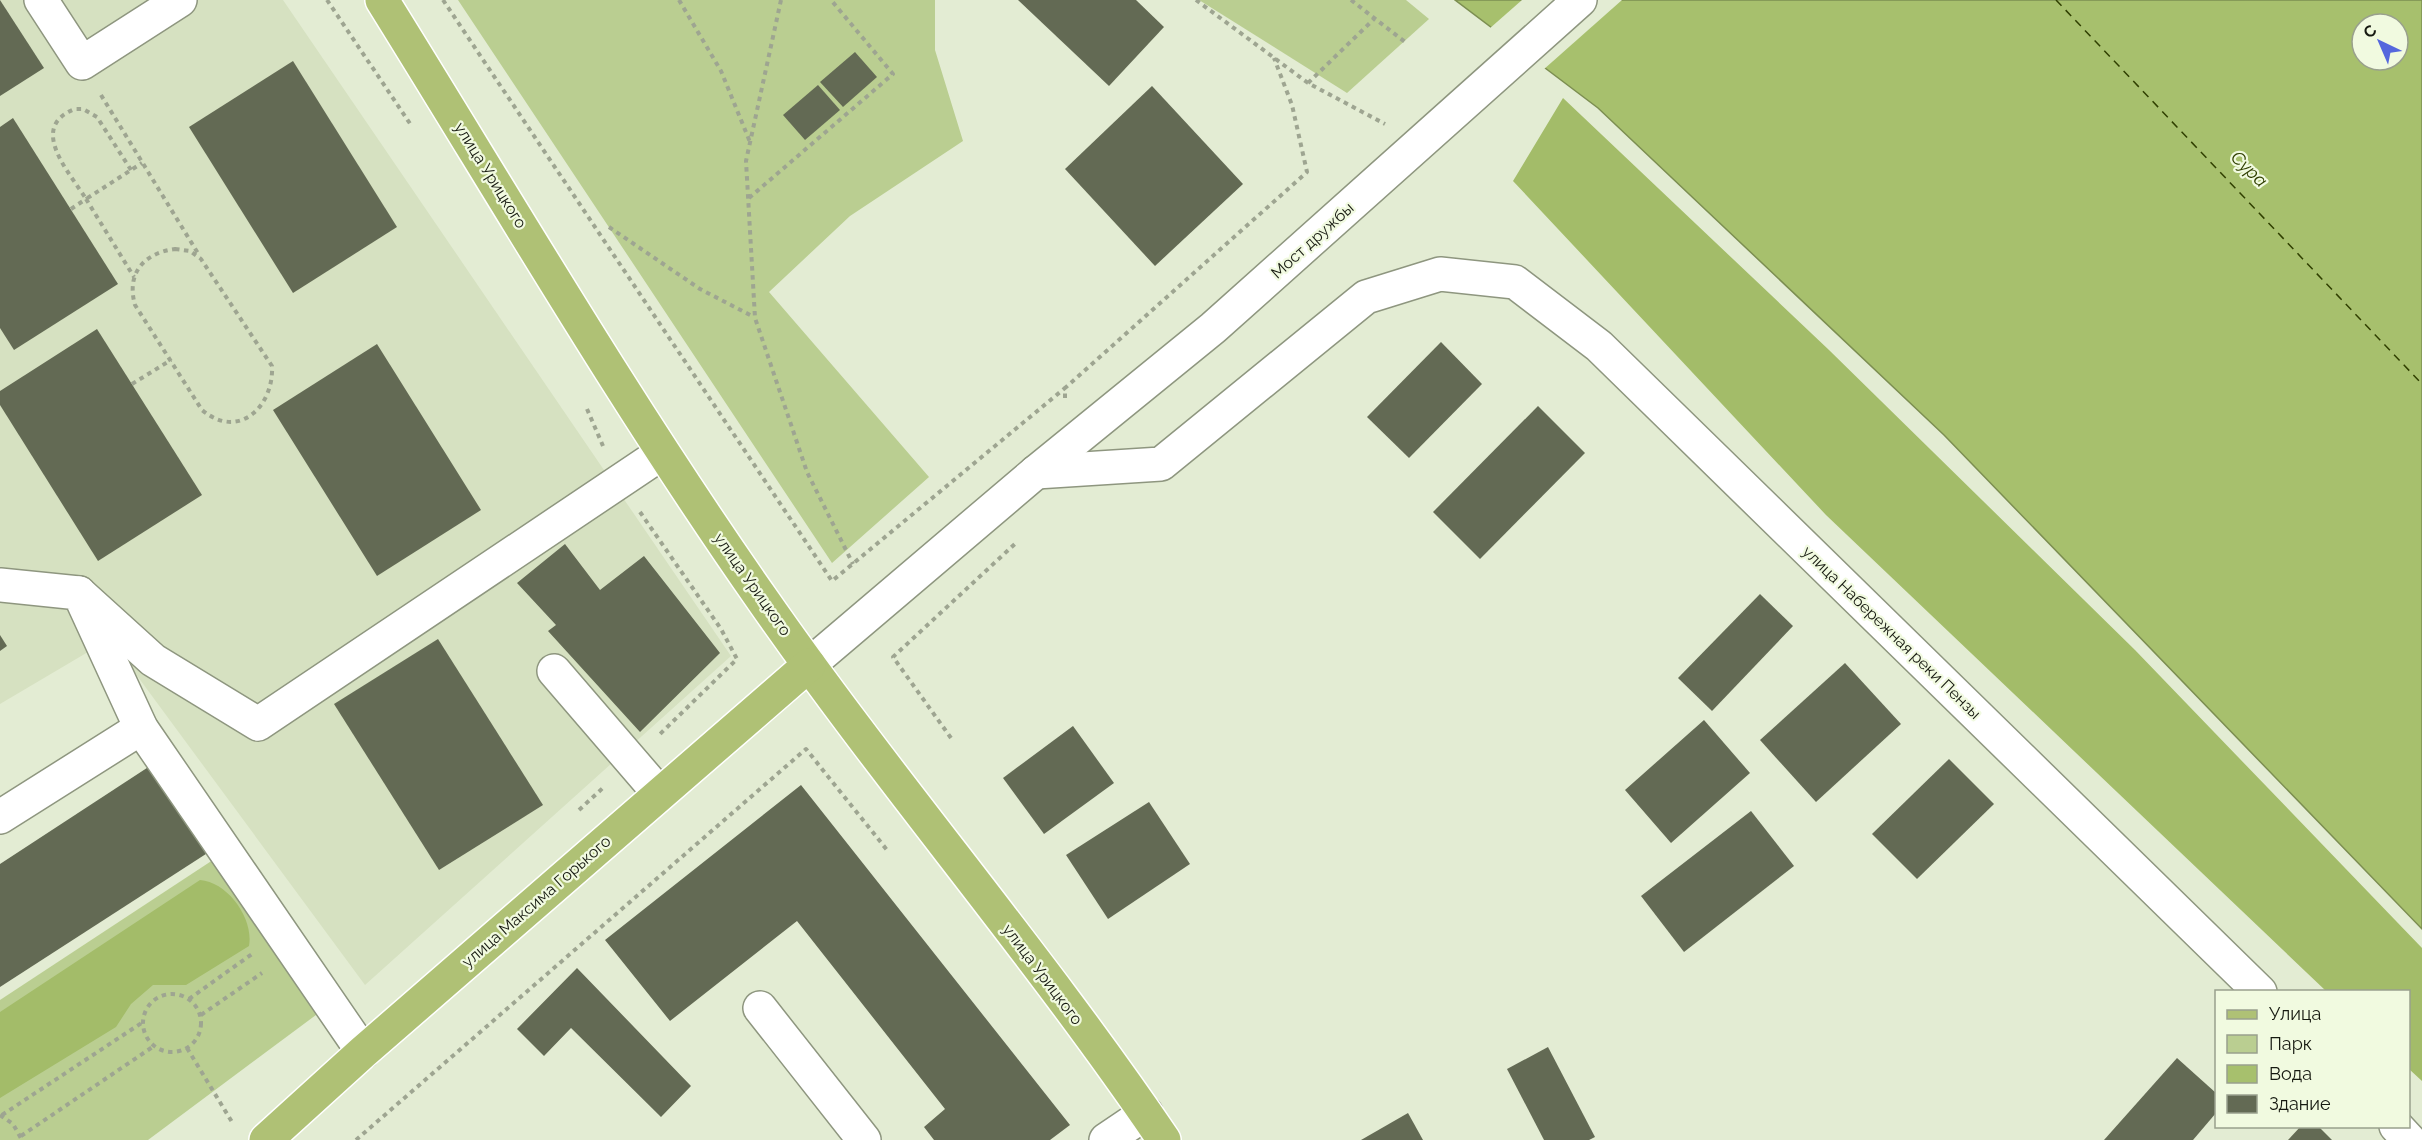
<svg xmlns="http://www.w3.org/2000/svg" width="2422" height="1140" viewBox="0 0 2422 1140" font-family="Raleway,sans-serif">
	<rect width="100%" height="100%" fill="#e3ecd3"/>
	<!-- built -->
	<path fill="#d6e1c1" d="M 0,0 L 283,0 L 731,656 L 365,985 L 110,639 L 0,704 Z"/>
	<!-- green -->
	<g fill="#bace91">
		<path d="M 458,0 L 935,0 L 935,50 L 963,141 L 850,216 L 769,292 L 929,477 L 832,563 Z"/>
		<path d="M 1199,0 L 1406,0 L 1429,19 L 1347,93 Z"/>
		<path d="M 219,856 L 324,1009 L 148,1140 L 0,1140 L 0,1000 Z"/>
	</g>
	<!-- forest -->
	<g fill="#a3bc69">
		<path d="M 1563,98 L 1829,350 L 2135,650 L 2422,948 L 2422,1081 L 2409,1069 L 2408,992 L 2326,991 L 1826,515 L 1513,181 Z"/>
		<path d="M 200,880 C 228,882 254,919 249,946 L 186,985 L 153,985 L 131,1004 L 116,1027 L 0,1098 L 0,1012 Z"/>
	</g>
	<!-- water -->
	<path fill="#a7c06d" stroke="#7c8e51" stroke-width="1.5" fill-rule="evenodd" d="M 1455,0 L 2422,0 L 2422,929 L 1944,435 L 1598,108 ZM 2362,24 L 2398,24 L 2398,60 L 2362,60 Z"/>
	<!-- pier -->
	<path fill="#e3ecd3" d="M 1522,0 L 1622,0 L 1543,70 L 1489,29 Z"/>
	<g fill="none" stroke-linecap="round" stroke-linejoin="round">
		<!-- ferry -->
		<path stroke="#303f00" stroke-width="1.5" stroke-dasharray="8 6" stroke-linecap="butt" d="M 2056,0 L 2422,384"/>
	</g>
	<!-- building -->
	<g fill="#636a54">
		<path d="M 0,0 L 44,68 L 0,96 Z"/>
		<path d="M 1018,0 L 1136,0 L 1164,27 L 1109,86 Z"/>
		<path d="M 855,52 L 877,77 L 843,107 L 820,82 Z"/>
		<path d="M 293,61 L 397,227 L 293,293 L 189,127 Z"/>
		<path d="M 818,85 L 840,110 L 805,140 L 783,115 Z"/>
		<path d="M 1152,86 L 1243,184 L 1155,266 L 1065,169 Z"/>
		<path d="M 13,118 L 118,284 L 14,350 L 0,328 L 0,127 Z"/>
		<path d="M 97,329 L 202,495 L 98,561 L 0,405 L 0,391 Z"/>
		<path d="M 1441,342 L 1482,384 L 1409,458 L 1367,417 Z"/>
		<path d="M 377,344 L 481,510 L 377,576 L 273,410 Z"/>
		<path d="M 1538,406 L 1585,453 L 1480,559 L 1433,512 Z"/>
		<path d="M 565,544 L 600,590 L 644,556 L 720,653 L 640,732 L 548,631 L 556,625 L 517,583 Z"/>
		<path d="M 1760,594 L 1793,626 L 1712,711 L 1678,678 Z"/>
		<path d="M 0,635 L 7,646 L 0,651 Z"/>
		<path d="M 438,639 L 543,805 L 439,870 L 334,704 Z"/>
		<path d="M 1845,663 L 1901,724 L 1816,802 L 1760,740 Z"/>
		<path d="M 1704,720 L 1750,773 L 1671,843 L 1625,790 Z"/>
		<path d="M 1073,726 L 1114,783 L 1044,834 L 1003,778 Z"/>
		<path d="M 1949,759 L 1994,804 L 1917,879 L 1872,834 Z"/>
		<path d="M 153,764 L 209,852 L 0,987 L 0,864 Z"/>
		<path d="M 801,785 L 1070,1125 L 1050,1140 L 934,1140 L 924,1127 L 945,1109 L 797,921 L 670,1021 L 605,940 Z"/>
		<path d="M 1149,802 L 1190,864 L 1108,919 L 1066,855 Z"/>
		<path d="M 1751,811 L 1794,866 L 1684,952 L 1641,896 Z"/>
		<path d="M 577,968 L 691,1086 L 661,1117 L 571,1028 L 544,1056 L 517,1029 Z"/>
		<path d="M 1548,1047 L 1595,1137 L 1589,1140 L 1544,1140 L 1507,1069 Z"/>
		<path d="M 2177,1058 L 2216,1093 L 2216,1113 L 2193,1140 L 2104,1140 Z"/>
		<path d="M 1408,1113 L 1423,1140 L 1361,1140 Z"/>
		<path d="M 2301,1126 L 2318,1126 L 2332,1140 L 2288,1140 Z"/>
	</g>
	<g fill="none" stroke-linecap="round" stroke-linejoin="round">
		<defs>
			<g id="minor">
				<path d="M 41,0 L 82,63 L 180,0"/>
				<path d="M 1036,472 L 1161,464 L 1366,297 L 1440,274 L 1515,282 L 1599,346 L 2260,992"/>
				<path d="M 0,585 L 79,593 L 141,728 L 363,1052"/>
				<path d="M 79,593 L 153,660 L 258,724 L 662,453"/>
				<path d="M 809,665 L 1036,472 L 1213,328 L 1580,0"/>
				<path d="M 554,671 L 659,793"/>
				<path d="M 0,817 L 141,728"/>
				<path d="M 760,1008 L 864,1140"/>
				<path d="M 2396,1126 L 2409,1140"/>
				<path d="M 1106,1140 L 1146,1113"/>
			</g>
			<g id="major">
				<path d="M 382,0 C 507,201 626,405 762,599 C 890,783 1038,954 1164,1140"/>
				<path d="M 266,1140 L 363,1052 L 809,665"/>
			</g>
		</defs>
		<!-- minor casing -->
		<use href="#minor" stroke="#8e967f" stroke-width="36"/>
		<!-- major casing -->
		<use href="#major" stroke="#fff" stroke-width="36"/>
		<!-- path -->
		<g stroke="#9ea591" stroke-width="4" stroke-dasharray="4.5 4.5" stroke-linecap="butt">
			<path d="M 327,0 L 411,125"/>
			<path d="M 443,0 L 832,581 L 1065,388"/>
			<path d="M 679,0 L 721,71 L 750,142"/>
			<path d="M 781,0 L 746,161 L 755,318 L 807,472 L 853,564"/>
			<path d="M 1196,0 L 1308,83 L 1385,124"/>
			<path d="M 1351,0 L 1405,42"/>
			<path d="M 1308,83 L 1374,19"/>
			<path d="M 101,95 L 199,255"/>
			<path d="M 131,170 L 97,117 L 83,109 L 75,109 C 27,127 70,173 86,199 L 142,163"/>
			<path d="M 749,198 L 893,74 L 831,0"/>
			<path d="M 71,209 L 86,199 L 134,277"/>
			<path d="M 609,227 L 700,289 L 754,317"/>
			<path d="M 175,249 L 190,251 L 201,259 L 272,366 C 274,406 239,441 202,410 L 135,305 C 126,273 144,253 175,249 Z"/>
			<path d="M 132,384 L 171,360"/>
			<path d="M 1065,398 L 1065,388 L 1307,172 L 1292,105 L 1274,58"/>
			<path d="M 587,409 L 603,446"/>
			<path d="M 640,512 L 721,629 L 737,659 L 658,736"/>
			<path d="M 951,738 L 893,657 L 1017,542"/>
			<path d="M 579,810 L 605,786"/>
			<circle cx="172" cy="1023" r="29"/>
			<path d="M 189,999 L 252,954"/>
			<path d="M 201,1015 L 262,973"/>
			<path d="M 187,1048 L 232,1122"/>
			<path d="M 0,1115 L 13,1124 L 22,1140"/>
			<path d="M 2,1115 L 143,1022"/>
			<path d="M 21,1136 L 154,1046"/>
			<path d="M 356,1140 L 806,749 L 887,850"/>
		</g>
		<!-- minor -->
		<use href="#minor" stroke="#fff" stroke-width="33"/>
		<!-- major -->
		<use href="#major" stroke="#afc175" stroke-width="33"/>
	</g>
	<g text-anchor="middle" stroke-width="4.5" stroke-linejoin="round" paint-order="stroke">
		<!-- street labels -->
		<g font-size="16" fill="#161910" stroke="#f1fae0">
			<text transform="translate(491 175) rotate(58)" y="6">улица Урицкого</text>
			<text transform="translate(1312 240) rotate(-42)" y="6">Мост дружбы</text>
			<text transform="translate(753 584) rotate(55)" y="6">улица Урицкого</text>
			<text transform="translate(1892 632) rotate(44)" y="6">улица Набережная реки Пензы</text>
			<text transform="translate(536 901) rotate(-41)" y="6">улица Максима Горького</text>
			<text transform="translate(1043 974) rotate(53)" y="6">улица Урицкого</text>
		</g>
		<!-- water labels -->
		<g font-size="18" font-style="italic" fill="#303f00" stroke="#f1fae0">
			<text transform="translate(2249 169) rotate(44)" y="6">Сура</text>
		</g>
	</g>
	<!-- legend -->
	<rect x="2215" y="990" width="195" height="138" fill="#f1fae0" stroke="#99a08d" stroke-width="1.5"/>
	<rect x="2227" y="1010" width="30" height="9" fill="#afc175" stroke="#99a08d" stroke-width="1.5"/>
	<text x="2269" y="1020" font-size="18" fill="#161910">Улица</text>
	<rect x="2227" y="1035" width="30" height="18" fill="#bace91" stroke="#99a08d" stroke-width="1.5"/>
	<text x="2269" y="1050" font-size="18" fill="#161910">Парк</text>
	<rect x="2227" y="1065" width="30" height="18" fill="#a7c06d" stroke="#99a08d" stroke-width="1.5"/>
	<text x="2269" y="1080" font-size="18" fill="#161910">Вода</text>
	<rect x="2227" y="1095" width="30" height="18" fill="#636a54" stroke="#99a08d" stroke-width="1.5"/>
	<text x="2269" y="1110" font-size="18" fill="#161910">Здание</text>
	<!-- north arrow -->
	<g transform="translate(2380 42) rotate(316)"><circle r="28" fill="#f1fae0" stroke="#99a08d" stroke-width="1.5"/>
	<path d="M0-4.5L10 22L0 15L-10 22Z" fill="#5567dd"/>
	<text y="-9" font-size="16" font-weight="bold" text-anchor="middle" fill="#161910">С</text>
	</g>
</svg>
